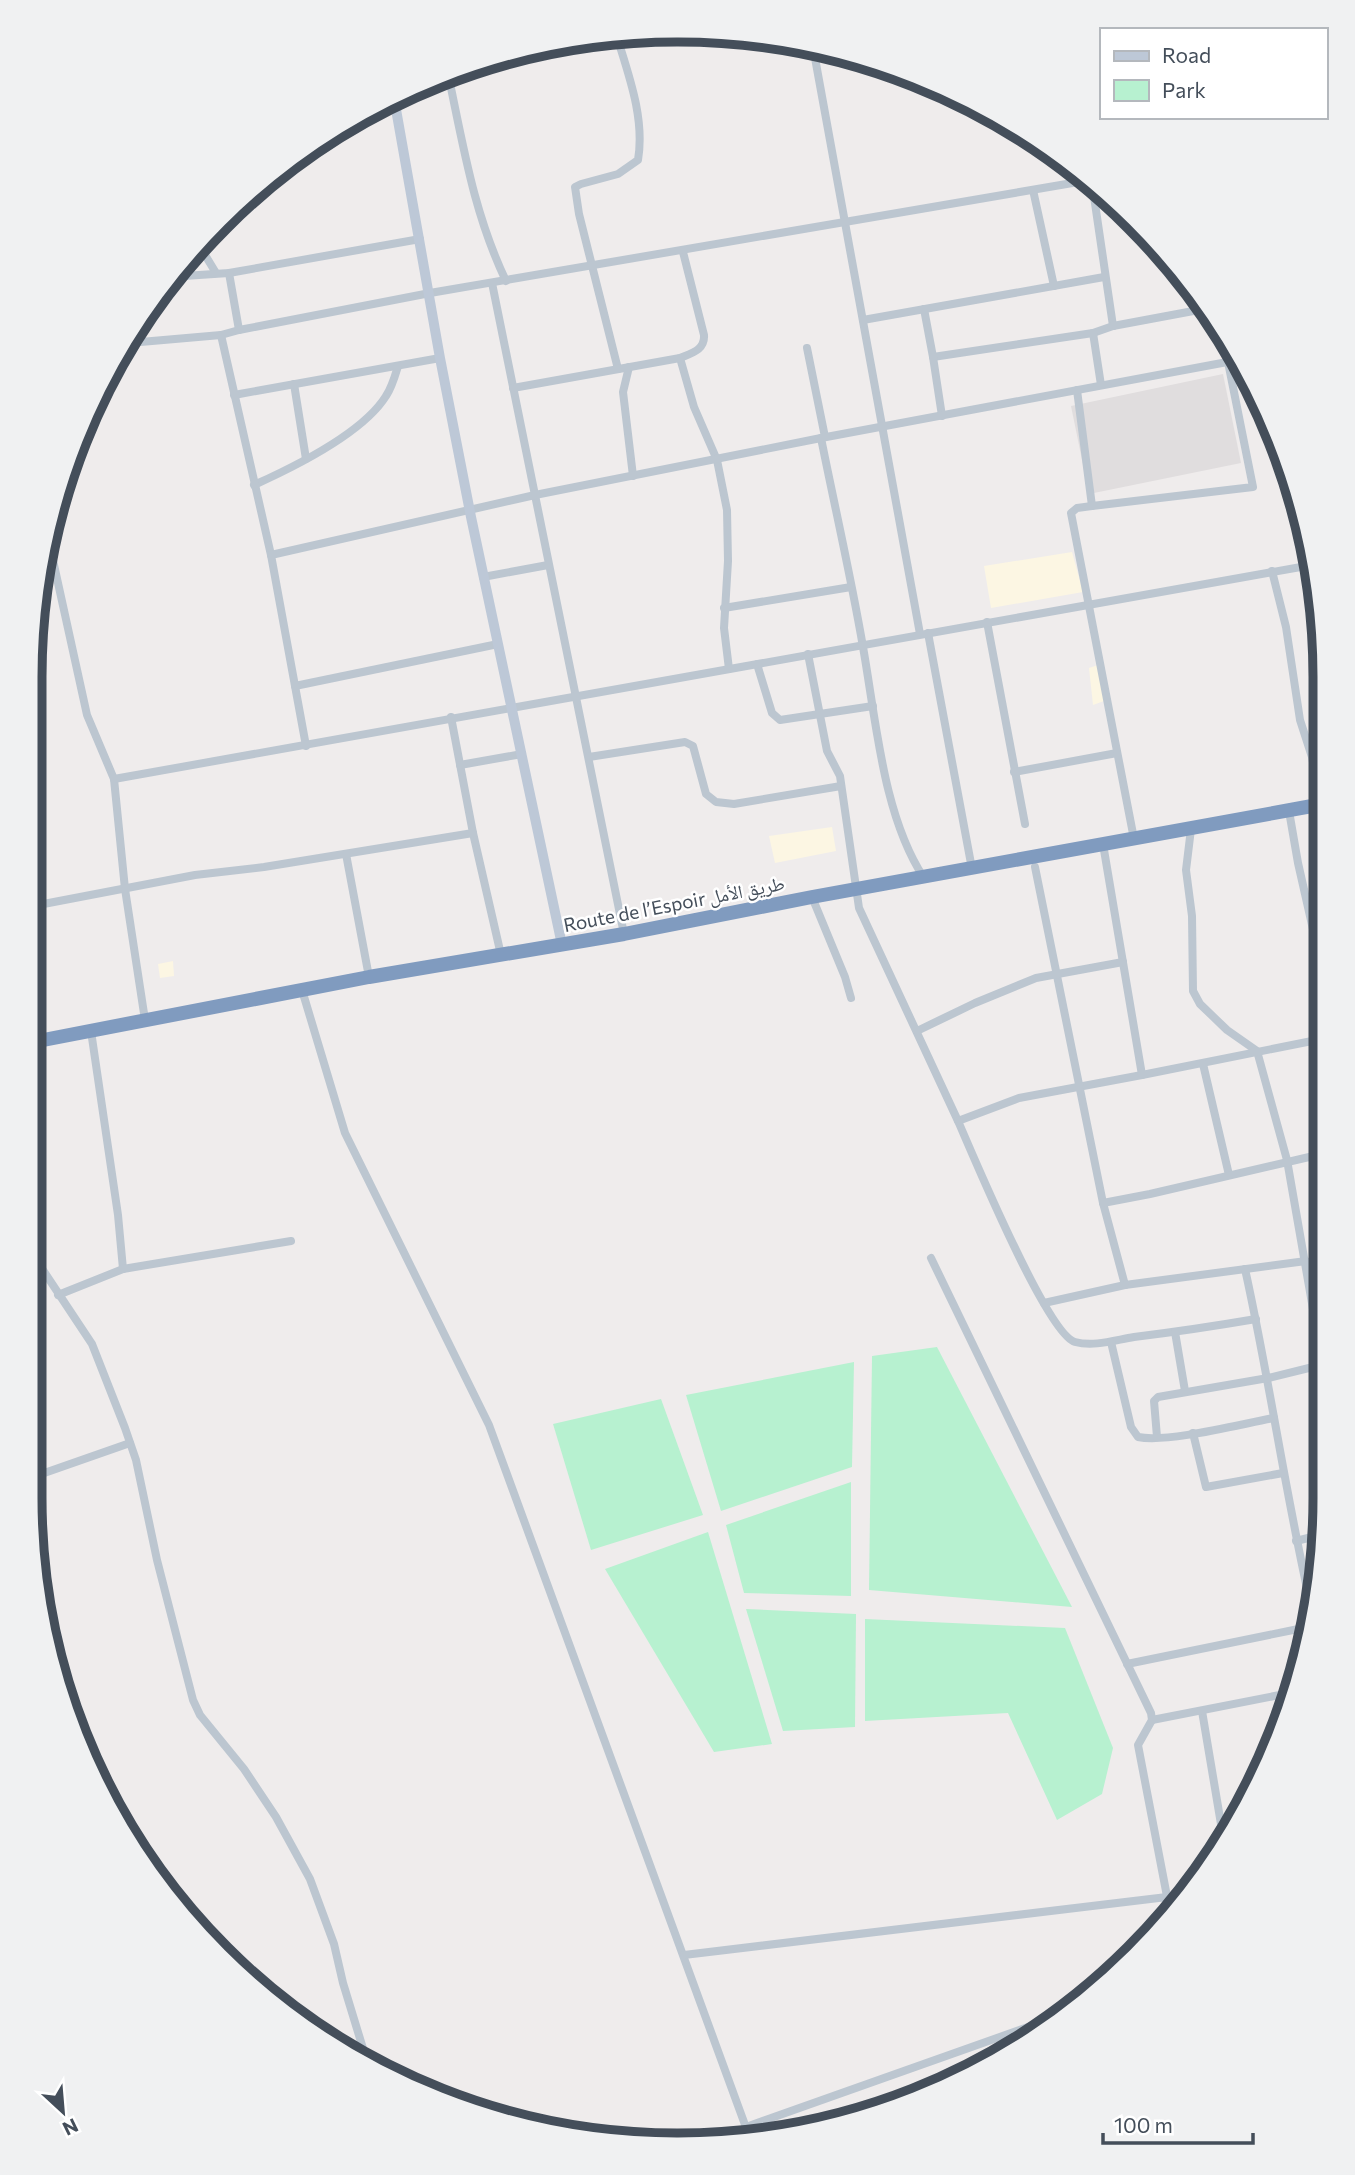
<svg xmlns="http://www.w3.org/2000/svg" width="1355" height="2175" viewBox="0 0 1355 2175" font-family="Commissioner,'Noto Naskh Arabic',sans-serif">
	<rect width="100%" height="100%" fill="#efecec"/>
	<!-- commercial -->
	<g fill="#fcf6e3">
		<path d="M 1072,552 L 1083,592 L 991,608 L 984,566 Z"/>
		<path d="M 1098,665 L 1104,701 L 1093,705 L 1089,668 Z"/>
		<path d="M 832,827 L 836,851 L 775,863 L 769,836 Z"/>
		<path d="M 173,961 L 174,976 L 160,978 L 158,964 Z"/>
	</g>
	<!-- education -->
	<path fill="#e0ddde" d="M 1223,374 L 1241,463 L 1089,494 L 1071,406 Z"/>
	<!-- green -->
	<g fill="#b7f1d0">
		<path d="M 937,1347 L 1072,1607 L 869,1590 L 872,1356 Z"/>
		<path d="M 854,1362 L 852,1467 L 721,1511 L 686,1395 Z"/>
		<path d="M 661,1399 L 703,1515 L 591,1550 L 553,1424 Z"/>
		<path d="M 851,1482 L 851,1596 L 744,1593 L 726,1525 Z"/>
		<path d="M 708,1532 L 772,1744 L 714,1752 L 605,1569 Z"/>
		<path d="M 746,1609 L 856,1614 L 855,1727 L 783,1731 Z"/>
		<path d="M 865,1619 L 1065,1628 L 1113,1748 L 1102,1794 L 1057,1820 L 1008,1713 L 865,1721 Z"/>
	</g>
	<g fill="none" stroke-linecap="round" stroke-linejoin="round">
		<!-- street -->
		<g stroke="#bcc6d0" stroke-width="8">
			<path d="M 613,35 L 617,37 C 629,76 645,119 638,160 L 618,174 L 581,184 L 575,187 L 579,214 L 618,369"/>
			<path d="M 813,47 L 920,634"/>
			<path d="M 445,75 L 451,88 C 465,156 476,218 506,281"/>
			<path d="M 1092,183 L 1113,326"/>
			<path d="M 1033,190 L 1054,286"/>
			<path d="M 199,245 L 216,273"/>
			<path d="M 177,269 L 184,276 L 229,273 L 420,239"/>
			<path d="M 229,273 L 239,330"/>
			<path d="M 492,283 L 624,934"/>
			<path d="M 924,309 L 933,357 L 1093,333 L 1113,326 L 1204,309"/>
			<path d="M 863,320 L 1104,277"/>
			<path d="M 1093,333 L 1101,385"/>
			<path d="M 129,343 L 221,335"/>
			<path d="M 807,348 L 825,437"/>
			<path d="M 933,357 L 942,416"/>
			<path d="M 680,358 L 694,407 L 717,460 L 727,510 L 728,561 L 724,628 L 729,669"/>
			<path d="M 629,367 L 623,392 L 633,476"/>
			<path d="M 294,384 L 306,459"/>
			<path d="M 513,388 L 680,358 C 692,353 705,350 704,335 L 683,252"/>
			<path d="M 1077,390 L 1092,506"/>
			<path d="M 234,395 L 440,358"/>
			<path d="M 821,438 C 835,508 851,577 863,647 C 876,720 883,816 924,878"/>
			<path d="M 254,485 C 294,467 363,433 386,396 C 392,387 395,376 398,366"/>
			<path d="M 49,542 L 87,715 L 114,779 L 125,889 L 145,1020"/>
			<path d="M 271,555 L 221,335 L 239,330 L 430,293 L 1090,180"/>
			<path d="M 1272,571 L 1286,627 L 1300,720 L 1312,757 L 1321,805"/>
			<path d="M 483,577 L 548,565"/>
			<path d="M 724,608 L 851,587"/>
			<path d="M 987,622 L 1025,824"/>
			<path d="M 928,633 L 972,869"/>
			<path d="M 808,654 L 827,751 L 840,776 L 859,908 L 958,1121 L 1019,1098 L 1142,1075"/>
			<path d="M 757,664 L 772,713 L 780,720 L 873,706"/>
			<path d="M 295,686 L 498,644"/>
			<path d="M 451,717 L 473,833 L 501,955"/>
			<path d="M 306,746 L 271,555 L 535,495 L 821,438 L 1238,360"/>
			<path d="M 589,757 L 685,742 L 693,746 L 706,794 L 716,802 L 734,804 L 841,786"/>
			<path d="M 460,765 L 522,754"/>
			<path d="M 1014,772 L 1117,753"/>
			<path d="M 114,779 L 1312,565"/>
			<path d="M 1289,811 L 1298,863 L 1322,969"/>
			<path d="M 1191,829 L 1186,870 L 1192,916 L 1193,991 L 1200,1004 L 1227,1030 L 1257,1051 L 1287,1160 L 1321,1355"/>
			<path d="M 1134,839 L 1071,513 L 1077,508 L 1092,506 L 1253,487 L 1228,362 L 1227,343"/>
			<path d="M 1103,844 L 1142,1075 L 1322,1039"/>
			<path d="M 346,854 L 369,977"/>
			<path d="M 1035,867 L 1103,1203 L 1125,1285 L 1306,1261"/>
			<path d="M 812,897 L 845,977 L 851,998"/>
			<path d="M 33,906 L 195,875 L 264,867 L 473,833"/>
			<path d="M 302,990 L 345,1133 L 489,1425 L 748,2133"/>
			<path d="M 91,1031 L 118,1215 L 123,1269"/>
			<path d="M 917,1031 L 975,1003 L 1036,978 L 1123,962"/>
			<path d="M 1203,1064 L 1229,1175"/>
			<path d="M 958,1121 C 973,1155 1047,1334 1075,1342 C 1094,1347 1115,1340 1134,1337 C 1175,1332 1215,1326 1256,1319"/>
			<path d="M 1103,1203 L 1150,1194 L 1322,1154"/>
			<path d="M 31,1252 L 92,1344 L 125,1428 L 136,1460 L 157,1560 L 193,1700 L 200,1715 L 244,1769 L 276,1817 L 310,1879 L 334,1944 L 343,1983 L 365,2055"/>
			<path d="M 931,1258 L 1151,1713 L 1152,1720 L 1138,1745 L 1170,1912"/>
			<path d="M 1245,1269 C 1270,1382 1286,1498 1312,1611"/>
			<path d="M 58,1295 L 123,1269 L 291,1241"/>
			<path d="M 1044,1303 L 1125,1285"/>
			<path d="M 1175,1332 L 1185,1391"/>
			<path d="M 1111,1342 L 1131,1427 L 1138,1437 C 1168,1443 1241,1424 1274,1418"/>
			<path d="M 1193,1433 L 1206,1487 L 1283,1473"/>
			<path d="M 1157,1437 L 1154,1401 L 1158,1397 L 1268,1378 L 1321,1365"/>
			<path d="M 30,1478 L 130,1443"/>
			<path d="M 1296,1541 L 1320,1535"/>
			<path d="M 1127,1664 L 1308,1627"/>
			<path d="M 1202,1711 L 1223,1836"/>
			<path d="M 1152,1720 L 1290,1693"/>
			<path d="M 684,1955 L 1167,1897"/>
			<path d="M 746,2127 L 1059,2016"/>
		</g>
		<!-- secondary -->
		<path stroke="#bdc8d7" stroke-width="10" d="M 394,98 L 440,358 L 471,517 L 562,945"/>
		<!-- highway -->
		<path stroke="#809bbf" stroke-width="14" d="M 33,1042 L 369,977 L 624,934 L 812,897 L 1323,804"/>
	</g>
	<g text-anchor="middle" stroke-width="5" stroke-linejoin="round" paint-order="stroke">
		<!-- street labels -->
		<g font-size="19" fill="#444e5a" stroke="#fff">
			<text transform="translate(674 904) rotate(-11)" y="7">Route de l’Espoir طريق الأمل</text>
		</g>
	</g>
	<!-- crop -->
	<path d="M0 0H1355V2175H0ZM677 42H678A635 635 0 0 1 1313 677V1498A635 635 0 0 1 678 2133H677A635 635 0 0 1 42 1498V677A635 635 0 0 1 677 42Z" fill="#f0f1f2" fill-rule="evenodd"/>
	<path fill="none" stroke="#444e5a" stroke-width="9" d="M677 42H678A635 635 0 0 1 1313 677V1498A635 635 0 0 1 678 2133H677A635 635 0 0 1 42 1498V677A635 635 0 0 1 677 42Z"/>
	<!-- legend -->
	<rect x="1100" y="28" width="228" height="91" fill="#ffffff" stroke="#b4b8bd" stroke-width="2"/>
	<rect x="1114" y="51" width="35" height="10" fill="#bdc8d7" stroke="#b4b8bd" stroke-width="2"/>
	<text x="1162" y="63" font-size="21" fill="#444e5a">Road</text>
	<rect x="1114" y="80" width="35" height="21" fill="#b7f1d0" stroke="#b4b8bd" stroke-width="2"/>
	<text x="1162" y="98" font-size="21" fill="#444e5a">Park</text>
	<!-- north arrow -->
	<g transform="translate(63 2112) rotate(154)" stroke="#ffffff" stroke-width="5" paint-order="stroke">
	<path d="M0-5L12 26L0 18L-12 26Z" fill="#444e5a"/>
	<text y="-10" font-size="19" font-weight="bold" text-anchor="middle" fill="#444e5a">N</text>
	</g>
	<!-- scale -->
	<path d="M1103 2133v10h150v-10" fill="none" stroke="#444e5a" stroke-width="3.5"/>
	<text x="1114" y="2133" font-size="21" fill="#444e5a" stroke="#ffffff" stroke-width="5" paint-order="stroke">100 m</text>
</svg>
